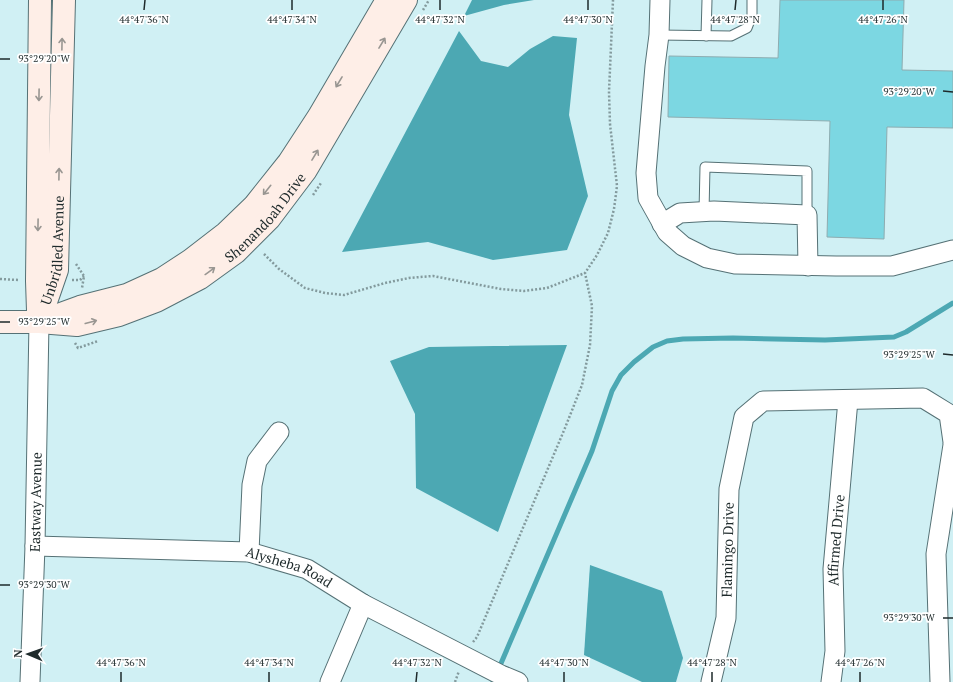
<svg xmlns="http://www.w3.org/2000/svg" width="953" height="682" viewBox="0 0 953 682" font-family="'PT Serif',serif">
	<rect width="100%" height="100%" fill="#d0f0f4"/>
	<!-- water -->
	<g fill="#4ca8b3">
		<path d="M 472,0 L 534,0 L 504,5 L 464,16 Z"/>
		<path d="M 459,31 L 481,61 L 508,67 L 530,49 L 553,36 L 577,38 L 569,115 L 588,196 L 567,250 L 493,260 L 428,242 L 342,252 Z"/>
		<path d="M 567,345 L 498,532 L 416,488 L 415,414 L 390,361 L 429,347 Z"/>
		<path d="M 590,565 L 662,591 L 683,658 L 676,682 L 642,682 L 584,655 Z"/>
	</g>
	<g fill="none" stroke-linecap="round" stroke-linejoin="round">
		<!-- stream -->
		<path stroke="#4ca8b3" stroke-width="5" d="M 493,682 L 592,451 L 612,391 L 621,375 L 634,362 L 653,347 L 667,341 L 683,339 L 733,338 L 825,340 L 894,337 L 906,332 L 953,303"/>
	</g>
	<!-- building -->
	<path fill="#7cd7e2" stroke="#8eacb0" d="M 780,0 L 904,0 L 902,70 L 953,71 L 953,128 L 887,127 L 884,239 L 827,237 L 830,121 L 668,117 L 669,56 L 778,58 Z"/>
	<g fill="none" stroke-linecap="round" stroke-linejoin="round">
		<defs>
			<g id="lane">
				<path d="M 659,35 L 731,36 L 747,28 L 752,15 L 752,0"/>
				<path d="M 706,36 L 707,0"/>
				<path d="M 704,212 L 705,167 L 807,171 L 807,215"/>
			</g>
			<g id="street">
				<path d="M 660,0 L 659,35 L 655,66 L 646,173 L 648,198 L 667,232 L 683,246 L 707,258 L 735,264 L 836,266 L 892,266 L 953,250"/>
				<path d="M 662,224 L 680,213 L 714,211 L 807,215 L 808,266"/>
				<path id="s1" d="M 35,546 L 249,552 L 307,569 L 363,604 L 501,675 L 518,682"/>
				<path d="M 249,552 L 252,485 L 257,461 L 279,432"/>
				<path id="s2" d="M 30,682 L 35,546 L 39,322"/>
				<path d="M 330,682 L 363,604"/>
				<path id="s3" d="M 711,682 L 726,618 L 729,489 L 744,417 L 763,401 L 923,398 L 949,414 L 953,442"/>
				<path id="s4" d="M 831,682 L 835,651 L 833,569 L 848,400"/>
				<path d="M 940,682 L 936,554 L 953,445"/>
			</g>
			<g id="secondary">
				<path d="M 38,311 L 37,281 L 40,0"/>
				<path d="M 47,319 L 80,307 L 127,295 L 162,279 L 191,260 L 226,233 L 254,206 L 289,162 L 319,116 L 387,0"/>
				<path id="s5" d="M 0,322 L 39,322 L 77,325 L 119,315 L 156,301 L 200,278 L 236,252 L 269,219 L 306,170 L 406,0"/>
				<path id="s6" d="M 39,322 L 57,270 L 64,0"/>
			</g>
		</defs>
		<!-- lane casing -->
		<use href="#lane" stroke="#557175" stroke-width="11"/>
		<!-- street casing -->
		<use href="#street" stroke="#557175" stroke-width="21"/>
		<!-- secondary casing -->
		<use href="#secondary" stroke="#557175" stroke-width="24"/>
		<!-- path -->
		<g stroke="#839a9d" stroke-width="2.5" stroke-dasharray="2 2" stroke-linecap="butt">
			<path d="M 423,10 L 429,0"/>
			<path d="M 313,195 L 321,183"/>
			<path d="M 264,254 L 279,269 L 305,288 L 325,293 L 344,295 L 385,283 L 409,278 L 433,276 L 501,289 L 524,291 L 547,288 L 585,273"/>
			<path d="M 76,264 L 84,276 L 82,288"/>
			<path d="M 0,279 L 19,280"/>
			<path d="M 72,280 L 80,280 L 84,276"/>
			<path d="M 75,343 L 78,348 L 98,341"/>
			<path d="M 473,642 L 477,637 L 565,428 L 582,385 L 590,345 L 592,306 L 585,273 L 597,255 L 608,233 L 614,209 L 617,186 L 610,124 L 609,92 L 613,0"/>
			<path d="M 455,682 L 459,671"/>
		</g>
		<!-- lane -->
		<use href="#lane" stroke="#fff" stroke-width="9"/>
		<!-- street -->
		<use href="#street" stroke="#fff" stroke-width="19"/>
		<!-- secondary -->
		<use href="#secondary" stroke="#feeee7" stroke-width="22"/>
	</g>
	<!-- one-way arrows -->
	<defs><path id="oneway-shaft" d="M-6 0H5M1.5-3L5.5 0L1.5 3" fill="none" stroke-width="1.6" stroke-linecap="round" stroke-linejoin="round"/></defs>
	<g stroke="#999692">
		<use href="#oneway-shaft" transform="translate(382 43) rotate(-59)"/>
		<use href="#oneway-shaft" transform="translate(62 44) rotate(-89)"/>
		<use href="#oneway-shaft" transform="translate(339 82) rotate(121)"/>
		<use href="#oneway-shaft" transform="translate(39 95) rotate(91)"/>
		<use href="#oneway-shaft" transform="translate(315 155) rotate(-59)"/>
		<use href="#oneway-shaft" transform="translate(59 174) rotate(-89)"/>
		<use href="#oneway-shaft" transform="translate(267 190) rotate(129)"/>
		<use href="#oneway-shaft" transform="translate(38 225) rotate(91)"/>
		<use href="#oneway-shaft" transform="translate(210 271) rotate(-36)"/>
		<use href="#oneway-shaft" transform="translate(91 322) rotate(-15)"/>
	</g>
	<!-- ticks -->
	<path fill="none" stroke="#1e2a2b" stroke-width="1.5" d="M 144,10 L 145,0M 292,10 L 292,0M 440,10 L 440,0M 588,10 L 588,0M 735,10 L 736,0M 883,10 L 883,0M 0,59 L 10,59M 943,91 L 953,92M 0,322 L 10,322M 943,354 L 953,355M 0,585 L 10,585M 943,618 L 953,618M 121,682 L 121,672M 269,682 L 269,672M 416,682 L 417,672M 564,682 L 564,672M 712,682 L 712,672M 860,682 L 860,672"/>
	<g text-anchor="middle" stroke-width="3.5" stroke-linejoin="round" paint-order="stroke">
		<!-- street labels -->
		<g font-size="14" fill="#1e2a2b" stroke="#fff">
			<text dy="5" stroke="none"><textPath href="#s5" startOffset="299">Shenandoah Drive</textPath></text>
			<text dy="5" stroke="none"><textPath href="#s6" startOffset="74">Unbridled Avenue</textPath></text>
			<text dy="5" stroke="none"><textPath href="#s2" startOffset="180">Eastway Avenue</textPath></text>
			<text dy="5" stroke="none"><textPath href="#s4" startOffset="142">Affirmed Drive</textPath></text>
			<text dy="5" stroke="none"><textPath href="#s3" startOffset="134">Flamingo Drive</textPath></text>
			<text dy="5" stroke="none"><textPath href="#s1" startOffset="257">Alysheba Road</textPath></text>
		</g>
	</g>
	<g font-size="10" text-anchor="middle" fill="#1e2a2b" stroke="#fff" stroke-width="3.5" stroke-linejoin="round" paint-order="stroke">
		<text x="144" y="23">44°47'36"N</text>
		<text x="292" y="23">44°47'34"N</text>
		<text x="440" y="23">44°47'32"N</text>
		<text x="588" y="23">44°47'30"N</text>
		<text x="735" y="23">44°47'28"N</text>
		<text x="883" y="23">44°47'26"N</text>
		<text x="44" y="62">93°29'20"W</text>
		<text x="909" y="95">93°29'20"W</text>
		<text x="44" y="325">93°29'25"W</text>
		<text x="909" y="358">93°29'25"W</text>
		<text x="44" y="588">93°29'30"W</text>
		<text x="909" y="621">93°29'30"W</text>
		<text x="121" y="666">44°47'36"N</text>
		<text x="269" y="666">44°47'34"N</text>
		<text x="417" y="666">44°47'32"N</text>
		<text x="564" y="666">44°47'30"N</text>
		<text x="712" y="666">44°47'28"N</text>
		<text x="860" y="666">44°47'26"N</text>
	</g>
	<!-- north arrow -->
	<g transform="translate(28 654) rotate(272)" stroke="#ffffff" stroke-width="3" paint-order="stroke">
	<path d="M0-3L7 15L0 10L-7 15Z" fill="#1e2a2b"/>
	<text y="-6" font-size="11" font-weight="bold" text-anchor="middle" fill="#1e2a2b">N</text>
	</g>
</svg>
